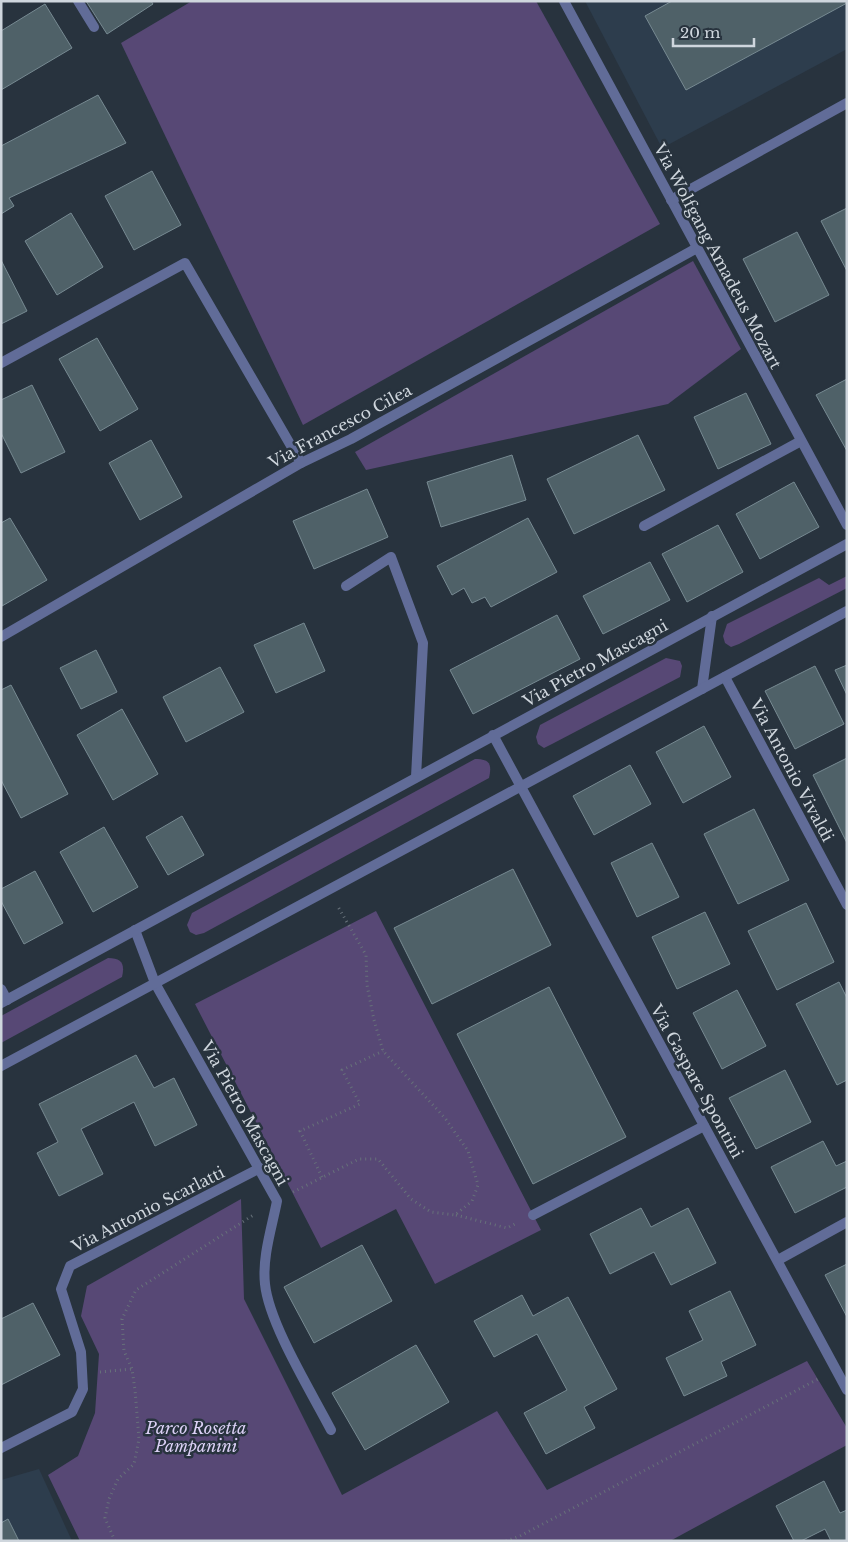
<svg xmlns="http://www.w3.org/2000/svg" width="848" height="1542" viewBox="0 0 848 1542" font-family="'Libre Baskerville',serif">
	<rect width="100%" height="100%" fill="#28333e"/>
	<!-- built -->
	<g fill="#2d3d4d">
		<path d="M 585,1 L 847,1 L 847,49 L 662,148 Z"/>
		<path d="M 39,1469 L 72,1541 L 1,1541 L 1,1480 Z"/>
	</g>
	<!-- green -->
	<g fill="#574875">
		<path d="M 192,1 L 536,1 L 660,224 L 303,425 L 121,43 Z"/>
		<path d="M 693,261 L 741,349 L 668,404 L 366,470 L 355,452 Z"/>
		<path d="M 847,576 L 847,588 L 739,644 L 731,647 L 725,643 L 723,636 L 727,624 L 819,578 L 829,585 Z"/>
		<path d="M 666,658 L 680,661 L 682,666 L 680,677 L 552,744 L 544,748 L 538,744 L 536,737 L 540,725 Z"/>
		<path d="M 475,759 C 490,759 492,764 489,778 L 204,933 L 196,935 L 190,932 L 187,925 L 192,913 Z"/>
		<path d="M 376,911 L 541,1230 L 435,1284 L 396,1209 L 321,1248 L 195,1004 Z"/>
		<path d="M 108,958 C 122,958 125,964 122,977 L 1,1043 L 1,1016 Z"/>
		<path d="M 241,1199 L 244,1299 L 342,1495 L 497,1411 L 547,1490 L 807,1361 L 847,1428 L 847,1445 L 670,1541 L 80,1541 L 48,1475 L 78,1456 L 95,1413 L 99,1354 L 81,1316 L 87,1286 Z"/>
	</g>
	<!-- building -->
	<g fill="#4f6168" stroke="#778a92">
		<path d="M 86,1 L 151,1 L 153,4 L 107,34 Z"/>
		<path d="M 672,1 L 847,1 L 847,3 L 686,90 L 645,16 Z"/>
		<path d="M 45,4 L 72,48 L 1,90 L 1,31 Z"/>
		<path d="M 98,95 L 126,143 L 9,198 L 14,206 L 1,214 L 1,146 Z"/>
		<path d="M 152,171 L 181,225 L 134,250 L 105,196 Z"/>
		<path d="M 847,208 L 847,271 L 821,221 Z"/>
		<path d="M 71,213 L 103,267 L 57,295 L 25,241 Z"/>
		<path d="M 797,232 L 829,295 L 775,322 L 743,259 Z"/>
		<path d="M 1,260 L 27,311 L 1,324 Z"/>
		<path d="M 97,338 L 138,409 L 100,431 L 59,359 Z"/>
		<path d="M 847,379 L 847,451 L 816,395 Z"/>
		<path d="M 32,385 L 65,452 L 21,473 L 1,433 L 1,400 Z"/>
		<path d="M 746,393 L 771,444 L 718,469 L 694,417 Z"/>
		<path d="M 638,435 L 665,490 L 574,534 L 547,479 Z"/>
		<path d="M 151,440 L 182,497 L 140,520 L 109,463 Z"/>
		<path d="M 512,455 L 526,500 L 441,527 L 427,482 Z"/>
		<path d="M 794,482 L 819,527 L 760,559 L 736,514 Z"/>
		<path d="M 367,489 L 388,537 L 314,569 L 293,521 Z"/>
		<path d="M 10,518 L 47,580 L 2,606 L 1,523 Z"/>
		<path d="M 528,518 L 557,572 L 491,607 L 485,597 L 472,603 L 464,588 L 452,595 L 437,566 Z"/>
		<path d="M 718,525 L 743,572 L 687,602 L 662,554 Z"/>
		<path d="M 650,562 L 670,600 L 603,634 L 583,596 Z"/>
		<path d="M 557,615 L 580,659 L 473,714 L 450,670 Z"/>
		<path d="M 304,623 L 325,671 L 276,693 L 254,645 Z"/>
		<path d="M 96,650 L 117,692 L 81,709 L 60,668 Z"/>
		<path d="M 847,665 L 847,695 L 835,670 Z"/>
		<path d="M 815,666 L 844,724 L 795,749 L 765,691 Z"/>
		<path d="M 220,667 L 244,712 L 186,742 L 163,697 Z"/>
		<path d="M 11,685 L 68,794 L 21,818 L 1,780 L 1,690 Z"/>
		<path d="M 122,709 L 158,774 L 113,800 L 77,735 Z"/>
		<path d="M 704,726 L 731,777 L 683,803 L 656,752 Z"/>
		<path d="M 847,758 L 847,843 L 813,775 Z"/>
		<path d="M 630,765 L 651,804 L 594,835 L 573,796 Z"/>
		<path d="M 754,809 L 789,880 L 738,904 L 704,834 Z"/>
		<path d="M 182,816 L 204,855 L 168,875 L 146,837 Z"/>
		<path d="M 104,827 L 138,887 L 93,912 L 60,852 Z"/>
		<path d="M 652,843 L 679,897 L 637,917 L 611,863 Z"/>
		<path d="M 513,869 L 551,945 L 432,1004 L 394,928 Z"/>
		<path d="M 35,871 L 63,923 L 24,944 L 1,901 L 1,889 Z"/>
		<path d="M 806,903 L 834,962 L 777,990 L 748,931 Z"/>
		<path d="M 705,912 L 730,964 L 677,989 L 652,937 Z"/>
		<path d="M 839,982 L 847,998 L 847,1080 L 837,1085 L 796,1004 Z"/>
		<path d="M 549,987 L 626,1137 L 533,1184 L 457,1034 Z"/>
		<path d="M 737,990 L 766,1046 L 722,1069 L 693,1013 Z"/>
		<path d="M 136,1055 L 154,1088 L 174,1078 L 197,1125 L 155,1146 L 134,1102 L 81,1129 L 103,1174 L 59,1196 L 37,1153 L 58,1142 L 39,1104 Z"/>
		<path d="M 785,1070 L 811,1122 L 756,1149 L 729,1098 Z"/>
		<path d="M 823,1141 L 836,1166 L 847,1161 L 847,1187 L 795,1213 L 771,1167 Z"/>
		<path d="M 641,1208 L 651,1227 L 688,1208 L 716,1263 L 671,1285 L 654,1252 L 610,1274 L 590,1234 Z"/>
		<path d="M 362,1245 L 392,1301 L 314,1343 L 284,1287 Z"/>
		<path d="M 847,1264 L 847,1317 L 825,1275 Z"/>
		<path d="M 730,1291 L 756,1345 L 721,1362 L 727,1376 L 684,1396 L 666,1358 L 703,1340 L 689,1311 Z"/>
		<path d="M 522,1295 L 533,1316 L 568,1297 L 617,1389 L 584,1407 L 595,1428 L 546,1454 L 524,1413 L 567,1390 L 537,1334 L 494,1357 L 474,1321 Z"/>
		<path d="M 33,1303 L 60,1355 L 1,1385 L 1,1319 Z"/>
		<path d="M 416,1345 L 449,1402 L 365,1450 L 332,1393 Z"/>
		<path d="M 824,1481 L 840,1513 L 847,1510 L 847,1541 L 831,1541 L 825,1529 L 801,1541 L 794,1541 L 776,1506 Z"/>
		<path d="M 8,1519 L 19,1541 L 1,1541 L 1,1523 Z"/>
	</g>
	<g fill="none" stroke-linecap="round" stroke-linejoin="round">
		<!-- path -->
		<g stroke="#67717a" stroke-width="3" stroke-dasharray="1 4" stroke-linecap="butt">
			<path d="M 322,1177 L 300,1131 L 360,1104 L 342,1070 L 383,1051"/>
			<path d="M 293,1192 L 359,1159 L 378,1159 L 411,1199 L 431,1212 L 455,1215 L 472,1201 L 478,1185 L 468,1151 L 445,1118 L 383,1051 L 374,1020 L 367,985 L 366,955 L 337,905"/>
			<path d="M 456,1215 L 507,1228 L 517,1223"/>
			<path d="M 100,1372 L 132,1369"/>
			<path d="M 115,1541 L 105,1518 L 109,1499 L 118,1479 L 134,1464 L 139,1439 L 135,1390 L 132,1369 L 124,1351 L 122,1319 L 136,1290 L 255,1214"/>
			<path d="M 506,1541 L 520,1536 L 820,1378"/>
		</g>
		<!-- lane -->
		<path stroke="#616c98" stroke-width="10" d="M 533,1215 L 704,1126"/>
		<!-- street -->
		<g stroke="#616c98" stroke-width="10">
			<path d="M 78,1 L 94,27"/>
			<path d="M 564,1 L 847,525"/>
			<path d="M 671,200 L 847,103"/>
			<path d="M 1,363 L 185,263 L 301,463"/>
			<path d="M 644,526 L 801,441"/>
			<path d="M 346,586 L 391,557 L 423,643 L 416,777"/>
			<path d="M 1,637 L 301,463 L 351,439 L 697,248"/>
			<path d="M 725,677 L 847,905"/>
			<path d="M 702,689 L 712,616"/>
			<path d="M 493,735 L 847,1390"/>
			<path d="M 135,930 L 155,983 L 277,1201 C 272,1227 262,1257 265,1284 C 269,1324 312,1393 331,1430"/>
			<path d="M 1,989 L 7,1000"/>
			<path d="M 1,1003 L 847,544"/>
			<path d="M 1,1066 L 847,611"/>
			<path d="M 778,1260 L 847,1222"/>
			<path d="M 1,1448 L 72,1412 L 83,1389 L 81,1352 L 61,1289 L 70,1266 L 260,1168"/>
		</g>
	</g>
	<g text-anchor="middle" stroke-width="5" stroke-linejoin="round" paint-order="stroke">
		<!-- street labels -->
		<g font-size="16" fill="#cfd6dd" stroke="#28333e">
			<text transform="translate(718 256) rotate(62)" y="6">Via Wolfgang Amadeus Mozart</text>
			<text transform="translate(340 426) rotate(-28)" y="6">Via Francesco Cilea</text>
			<text transform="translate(595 663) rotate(-29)" y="6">Via Pietro Mascagni</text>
			<text transform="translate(792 770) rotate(62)" y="6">Via Antonio Vivaldi</text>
			<text transform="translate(697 1081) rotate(61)" y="6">Via Gaspare Spontini</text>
			<text transform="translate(245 1113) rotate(61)" y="6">Via Pietro Mascagni</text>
			<text transform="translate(148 1209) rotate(-27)" y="6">Via Antonio Scarlatti</text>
		</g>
		<!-- park labels -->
		<g font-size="16" font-style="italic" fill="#dcd1f6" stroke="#28333e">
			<text x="196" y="1434">Parco Rosetta<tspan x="196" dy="18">Pampanini</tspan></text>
		</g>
	</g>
	<!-- border -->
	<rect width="848" height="1542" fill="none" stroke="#cfd6dd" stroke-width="5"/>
	<!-- scale -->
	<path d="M673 38v8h81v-8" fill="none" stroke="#cfd6dd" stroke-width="2.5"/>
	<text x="680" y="38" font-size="15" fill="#cfd6dd" stroke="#28333e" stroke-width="4" paint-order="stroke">20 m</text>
</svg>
